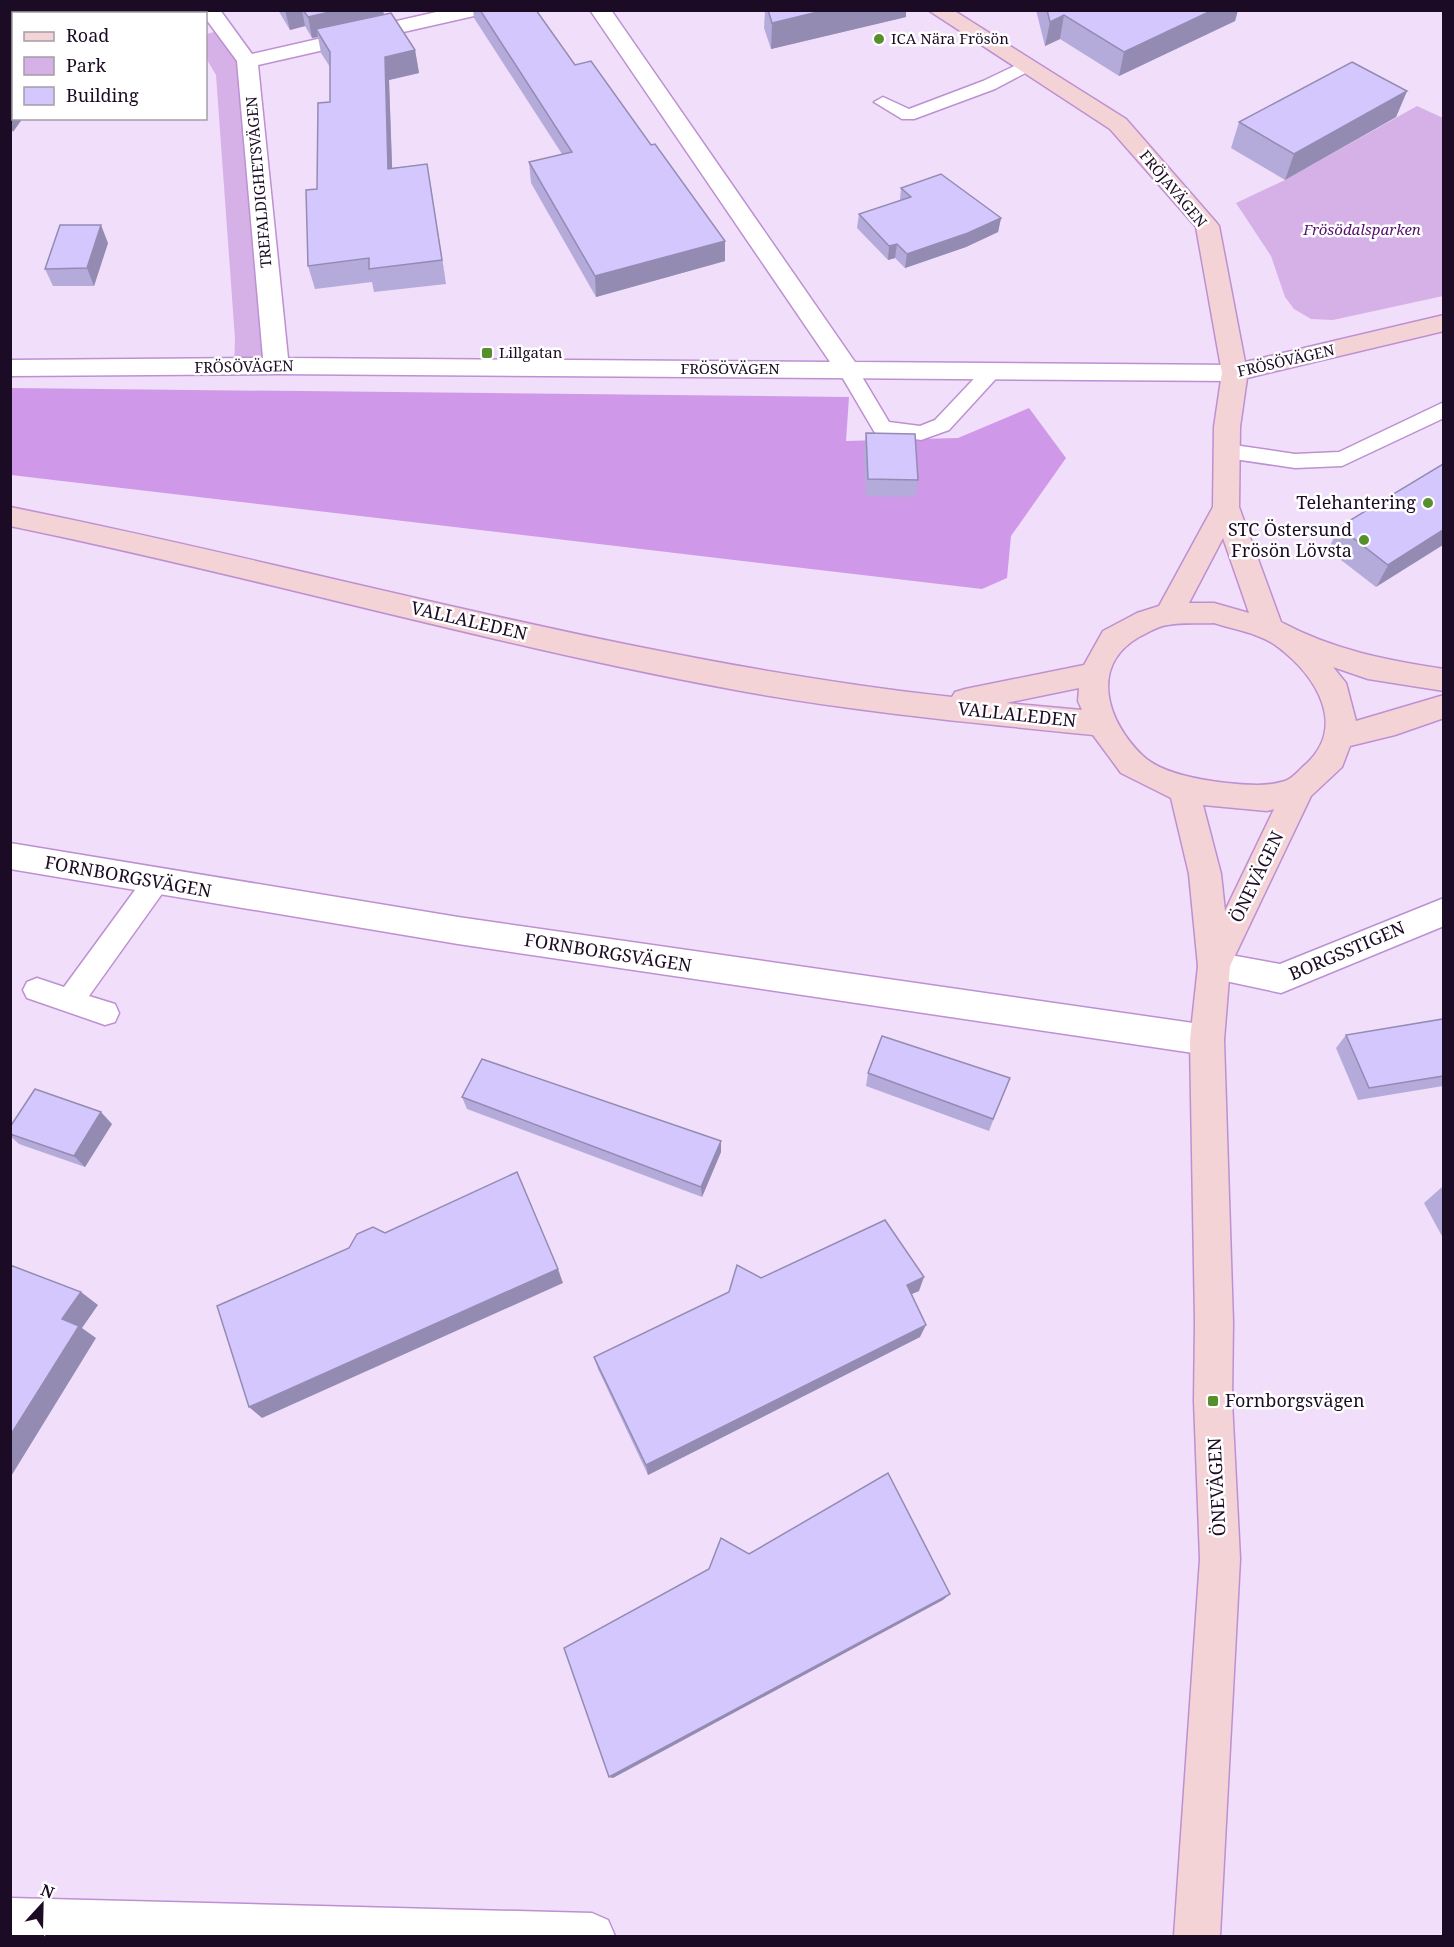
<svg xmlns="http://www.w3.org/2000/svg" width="1454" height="1947" viewBox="0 0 1454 1947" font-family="'Noto Serif',serif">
	<rect width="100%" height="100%" fill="#f1defa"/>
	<!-- green -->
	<g fill="#d6b1e8">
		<path d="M 223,30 L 247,61 L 276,366 L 234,367 L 235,339 L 216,75 L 206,58 L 206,34 Z"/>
		<path d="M 1417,106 L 1443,118 L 1443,296 L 1333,320 L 1311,319 L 1294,309 L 1285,297 L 1271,256 L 1236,203 L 1285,180 Z"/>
	</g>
	<!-- forest -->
	<path fill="#cf98e9" d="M 11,388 L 849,397 L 846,441 L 958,438 L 1029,408 L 1066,458 L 1011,536 L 1007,578 L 982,589 L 11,475 Z"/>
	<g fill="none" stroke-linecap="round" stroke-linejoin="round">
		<defs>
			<g id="lane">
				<path d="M 1025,61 L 1034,66 L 1031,70 L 995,89 L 914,119 L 902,119 L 874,102 L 883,97 L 909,109 L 983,81 Z"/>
				<path d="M 848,363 L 855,365 L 889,422 L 920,426 L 935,420 L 986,366 L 1000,366 L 1003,371 L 949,430 L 921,440 L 875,433 L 838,370 L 841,365 Z"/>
				<path d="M 1444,402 L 1444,418 L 1342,466 L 1295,468 L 1227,458 L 1219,456 L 1216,451 L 1219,446 L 1227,444 L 1295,454 L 1339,452 Z"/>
				<path d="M 155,872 L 164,875 L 168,883 L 164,891 L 89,996 L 115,1004 L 119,1013 L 115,1022 L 105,1025 L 27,998 L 23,990 L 27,982 L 37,978 L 64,987 L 146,875 Z"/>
			</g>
			<g id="street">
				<path d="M 199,10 L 220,10 L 252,54 L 445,10 L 484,10 L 474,16 L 258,65 L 288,358 L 830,362 L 590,10 L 611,10 L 855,362 L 1235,365 L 1244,367 L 1248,373 L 1244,379 L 1235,381 L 276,374 L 10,376 L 10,360 L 263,358 L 237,61 L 206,19 L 206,14 Z"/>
				<path d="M 10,843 L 458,917 L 1207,1025 L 1219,1029 L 1224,1040 L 1219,1051 L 1207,1055 L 458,944 L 10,869 Z"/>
				<path d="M 1444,898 L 1444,926 L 1281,993 L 1202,976 L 1198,966 L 1202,956 L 1214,952 L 1280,964 Z"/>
				<path d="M 10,1898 L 592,1913 L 608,1920 L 615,1936 L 10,1936 Z"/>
			</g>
			<path id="secondary" d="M 928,10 L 953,10 L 1126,119 L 1215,221 L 1219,226 L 1245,362 L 1444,315 L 1444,331 L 1247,378 L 1240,427 L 1239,507 L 1281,622 C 1334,650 1385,660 1444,669 L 1444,691 L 1368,679 L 1333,667 L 1346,683 L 1356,721 L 1444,695 L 1444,718 L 1395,735 L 1350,746 L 1342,767 L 1311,796 L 1230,966 L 1224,1040 L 1233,1322 L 1232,1401 L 1240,1559 L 1220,1936 L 1174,1936 L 1200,1559 L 1194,1401 L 1195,1322 L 1190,1040 L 1198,966 L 1189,874 L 1171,798 L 1121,773 L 1093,735 C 976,723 857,712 741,691 C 495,646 255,576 10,526 L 10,507 C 325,570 632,662 952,697 L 955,692 L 965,689 L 1084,665 L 1103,631 L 1137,613 L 1159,606 L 1213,507 L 1214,427 L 1222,373 L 1196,227 L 1110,129 ZM 1223,538 L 1249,613 L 1214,603 L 1189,603 ZM 1214,623 C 1235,630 1260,633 1278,647 C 1315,675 1348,725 1306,764 C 1299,770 1293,778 1285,781 C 1265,787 1248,785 1227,783 C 1201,780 1161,774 1142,755 C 1107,721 1089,666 1139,637 C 1149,632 1158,626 1168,625 C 1183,622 1199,624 1214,623 ZM 1079,688 L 1078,701 L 1082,710 L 1006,703 ZM 1203,805 L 1267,811 L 1274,809 L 1225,911 L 1221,874 Z"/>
		</defs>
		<!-- lane casing -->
		<use href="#lane" stroke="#bd90d2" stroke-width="3"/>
		<!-- street casing -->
		<use href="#street" stroke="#bd90d2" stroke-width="3"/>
		<!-- secondary casing -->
		<use href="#secondary" stroke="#bd90d2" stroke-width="3"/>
		<!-- lane -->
		<use href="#lane" fill="#fff" fill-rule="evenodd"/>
		<!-- street -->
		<use href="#street" fill="#fff" fill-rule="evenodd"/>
		<!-- secondary -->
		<use href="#secondary" fill="#f4d3d7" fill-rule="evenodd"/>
	</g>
	<!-- wall -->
	<g fill="#b5abda">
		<path d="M 278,10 L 386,10 L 383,11 L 384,14 L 415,50 L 419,73 L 389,80 L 392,168 L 427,164 L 446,284 L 374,292 L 372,282 L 315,289 L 308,266 L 317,189 L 330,102 L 330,67 L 321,53 L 318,37 L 312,38 L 305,26 L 290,30 Z"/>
		<path d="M 473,10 L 536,10 L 575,65 L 725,261 L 596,297 L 531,183 L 529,162 L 562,154 L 474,18 Z"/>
		<path d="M 765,10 L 906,10 L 906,17 L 771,49 L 764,28 Z"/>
		<path d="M 1036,10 L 1238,10 L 1235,21 L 1119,76 L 1060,39 L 1045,46 Z"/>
		<path d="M 1407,91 L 1396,117 L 1285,180 L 1231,148 L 1239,122 Z"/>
		<path d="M 901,188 L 1001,218 L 998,232 L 966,247 L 905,268 L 895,258 L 888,260 L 857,228 L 859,214 L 900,200 Z"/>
		<path d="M 108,243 L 94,286 L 53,286 L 45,269 Z"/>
		<path d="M 866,433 L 918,480 L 915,497 L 866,496 L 864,451 Z"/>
		<path d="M 1443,464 L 1376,587 L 1328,550 L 1339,527 Z"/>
		<path d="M 1443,1019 L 1443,1086 L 1358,1100 L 1336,1048 L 1346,1035 Z"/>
		<path d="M 868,1073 L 1010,1078 L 989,1131 L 866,1086 Z"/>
		<path d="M 462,1097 L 721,1141 L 721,1152 L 702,1197 L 467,1109 Z"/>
		<path d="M 112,1124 L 85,1167 L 19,1144 L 10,1136 L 10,1127 Z"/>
		<path d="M 1442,1187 L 1443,1187 L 1443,1238 L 1424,1203 Z"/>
		<path d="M 761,1278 L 919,1291 L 912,1294 L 920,1337 L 648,1475 L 598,1369 L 594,1357 Z"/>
	</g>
	<!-- shaded-wall -->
	<g fill="#948bb2">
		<path d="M 285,10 L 302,10 L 305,26 L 290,30 Z"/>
		<path d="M 338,10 L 386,10 L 383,11 L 385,21 L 316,29 L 318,37 L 312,38 L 308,17 Z"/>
		<path d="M 826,10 L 906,10 L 906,17 L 771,49 L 772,23 Z"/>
		<path d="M 1213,10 L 1238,10 L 1235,21 L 1119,76 L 1124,52 Z"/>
		<path d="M 1064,15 L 1060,39 L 1045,46 L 1050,22 Z"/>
		<path d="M 415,50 L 419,73 L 389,80 L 393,192 L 388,169 L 385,57 Z"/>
		<path d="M 1407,91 L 1396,117 L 1285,180 L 1294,154 Z"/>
		<path d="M 14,107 L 14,118 L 23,118 L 13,132 L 10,126 L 10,112 Z"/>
		<path d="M 427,164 L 431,188 L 446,284 L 442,260 Z"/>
		<path d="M 1001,218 L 998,232 L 966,247 L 905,268 L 907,254 Z"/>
		<path d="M 101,225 L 108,243 L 94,286 L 87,268 Z"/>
		<path d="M 725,241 L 725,261 L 596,297 L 595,276 Z"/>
		<path d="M 897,244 L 895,258 L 888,260 L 889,246 Z"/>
		<path d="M 1443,530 L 1443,545 L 1376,587 L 1388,565 Z"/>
		<path d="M 101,1112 L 112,1124 L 85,1167 L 74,1156 Z"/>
		<path d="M 721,1141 L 721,1152 L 702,1197 L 701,1187 Z"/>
		<path d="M 558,1269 L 563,1283 L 262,1418 L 249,1407 Z"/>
		<path d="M 924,1277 L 919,1291 L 902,1298 L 907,1285 Z"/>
		<path d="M 81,1292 L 98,1305 L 82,1328 L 96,1338 L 10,1478 L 10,1436 L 62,1319 Z"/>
		<path d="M 926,1325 L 920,1337 L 648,1475 L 646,1465 Z"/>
		<path d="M 950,1594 L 943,1600 L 613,1778 L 609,1777 Z"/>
	</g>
	<!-- building -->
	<g fill="#d3c7fe" stroke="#948bb2" stroke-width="1.5">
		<path d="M 303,10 L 338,10 L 308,17 Z"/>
		<path d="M 480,10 L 536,10 L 575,65 L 591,61 L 651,145 L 655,144 L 725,241 L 595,276 L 529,162 L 572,152 Z"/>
		<path d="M 768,10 L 826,10 L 772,23 Z"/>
		<path d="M 1047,10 L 1213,10 L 1124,52 L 1064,15 L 1050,22 Z"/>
		<path d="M 391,13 L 415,50 L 385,57 L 388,169 L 427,164 L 442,260 L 369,269 L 369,258 L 308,266 L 306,190 L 317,189 L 318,103 L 330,102 L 330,52 L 316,29 Z"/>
		<path d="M 10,36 L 14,36 L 14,107 L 10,112 Z"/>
		<path d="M 1352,62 L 1407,91 L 1294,154 L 1239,122 Z"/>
		<path d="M 941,174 L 1001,218 L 968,233 L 907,254 L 897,244 L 889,246 L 859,214 L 911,197 L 901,188 Z"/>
		<path d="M 60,225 L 101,225 L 87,268 L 45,269 Z"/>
		<path d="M 866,433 L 915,434 L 918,480 L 868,479 Z"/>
		<path d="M 1443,464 L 1443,530 L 1388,565 L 1339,527 Z"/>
		<path d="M 1443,1019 L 1443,1076 L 1369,1088 L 1346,1035 Z"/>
		<path d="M 882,1036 L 1010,1078 L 993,1119 L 868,1073 Z"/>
		<path d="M 482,1059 L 721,1141 L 701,1187 L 462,1097 Z"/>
		<path d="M 35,1089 L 101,1112 L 74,1156 L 10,1134 L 10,1127 Z"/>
		<path d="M 517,1172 L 558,1269 L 249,1407 L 217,1306 L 349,1248 L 357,1234 L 373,1227 L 385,1233 Z"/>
		<path d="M 885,1220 L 924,1277 L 907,1285 L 926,1325 L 646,1465 L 594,1357 L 729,1292 L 737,1265 L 761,1278 Z"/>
		<path d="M 10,1265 L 81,1292 L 62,1319 L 79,1326 L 10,1436 Z"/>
		<path d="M 888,1473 L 950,1594 L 609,1777 L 564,1648 L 709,1569 L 721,1538 L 749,1554 Z"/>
	</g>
	<!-- markers -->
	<g fill="#578f2c" stroke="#fff" stroke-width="2">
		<circle cx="879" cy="39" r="6"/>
		<rect x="481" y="347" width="12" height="12" rx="3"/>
		<circle cx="1428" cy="503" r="6"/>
		<circle cx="1364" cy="540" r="6"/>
		<rect x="1207" y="1395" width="12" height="12" rx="3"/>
	</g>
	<g text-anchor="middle" stroke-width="5" stroke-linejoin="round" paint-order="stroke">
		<!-- far-poi labels -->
		<g font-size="15" fill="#1c0b24" stroke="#fff" text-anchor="start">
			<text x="891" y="44">ICA Nära Frösön</text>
			<text x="499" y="358">Lillgatan</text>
		</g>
		<!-- far-street labels -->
		<g font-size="15" fill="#1c0b24" stroke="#fff">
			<text transform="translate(259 182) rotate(-95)" y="5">TREFALDIGHETSVÄGEN</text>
			<text transform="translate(1173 189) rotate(50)" y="5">FRÖJAVÄGEN</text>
			<text transform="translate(1286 361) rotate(-13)" y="5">FRÖSÖVÄGEN</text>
			<text transform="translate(244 367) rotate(-1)" y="5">FRÖSÖVÄGEN</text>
			<text x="730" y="374">FRÖSÖVÄGEN</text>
		</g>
		<!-- far-park labels -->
		<g font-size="15" font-style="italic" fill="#560f70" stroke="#fff">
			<text x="1362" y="235">Frösödalsparken</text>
		</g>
		<!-- poi labels -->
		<g font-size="18" fill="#1c0b24" stroke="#fff" text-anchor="end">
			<text x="1416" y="509">Telehantering</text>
			<text x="1352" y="536">STC Östersund<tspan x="1352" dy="21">Frösön Lövsta</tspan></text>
			<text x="1225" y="1407" text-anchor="start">Fornborgsvägen</text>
		</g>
		<!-- street labels -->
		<g font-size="18" fill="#1c0b24" stroke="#fff">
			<text transform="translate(469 621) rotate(13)" y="6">VALLALEDEN</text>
			<text transform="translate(1017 715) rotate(6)" y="6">VALLALEDEN</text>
			<text transform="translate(128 877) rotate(10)" y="6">FORNBORGSVÄGEN</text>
			<text transform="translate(1257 877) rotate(-64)" y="6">ÖNEVÄGEN</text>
			<text transform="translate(1347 951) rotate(-23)" y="6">BORGSSTIGEN</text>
			<text transform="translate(608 953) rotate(9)" y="6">FORNBORGSVÄGEN</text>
			<text transform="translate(1217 1487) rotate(-93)" y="6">ÖNEVÄGEN</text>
		</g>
	</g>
	<!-- border -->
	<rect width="1454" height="1947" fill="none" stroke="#1c0b24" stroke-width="24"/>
	<!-- legend -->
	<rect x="12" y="12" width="195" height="108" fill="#ffffff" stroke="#a49da7" stroke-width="1.5"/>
	<rect x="24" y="32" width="30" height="9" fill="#f4d3d7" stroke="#a49da7" stroke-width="1.5"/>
	<text x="66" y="42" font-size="18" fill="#1c0b24">Road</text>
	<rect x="24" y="57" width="30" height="18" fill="#d6b1e8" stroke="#a49da7" stroke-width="1.5"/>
	<text x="66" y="72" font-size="18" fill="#1c0b24">Park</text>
	<rect x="24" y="87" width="30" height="18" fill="#d3c7fe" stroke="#a49da7" stroke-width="1.5"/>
	<text x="66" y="102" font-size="18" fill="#1c0b24">Building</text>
	<!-- north arrow -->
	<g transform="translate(42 1905) rotate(22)" stroke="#ffffff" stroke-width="4.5" paint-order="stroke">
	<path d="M0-4.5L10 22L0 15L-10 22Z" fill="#1c0b24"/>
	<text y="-9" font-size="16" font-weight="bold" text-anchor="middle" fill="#1c0b24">N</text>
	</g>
</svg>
